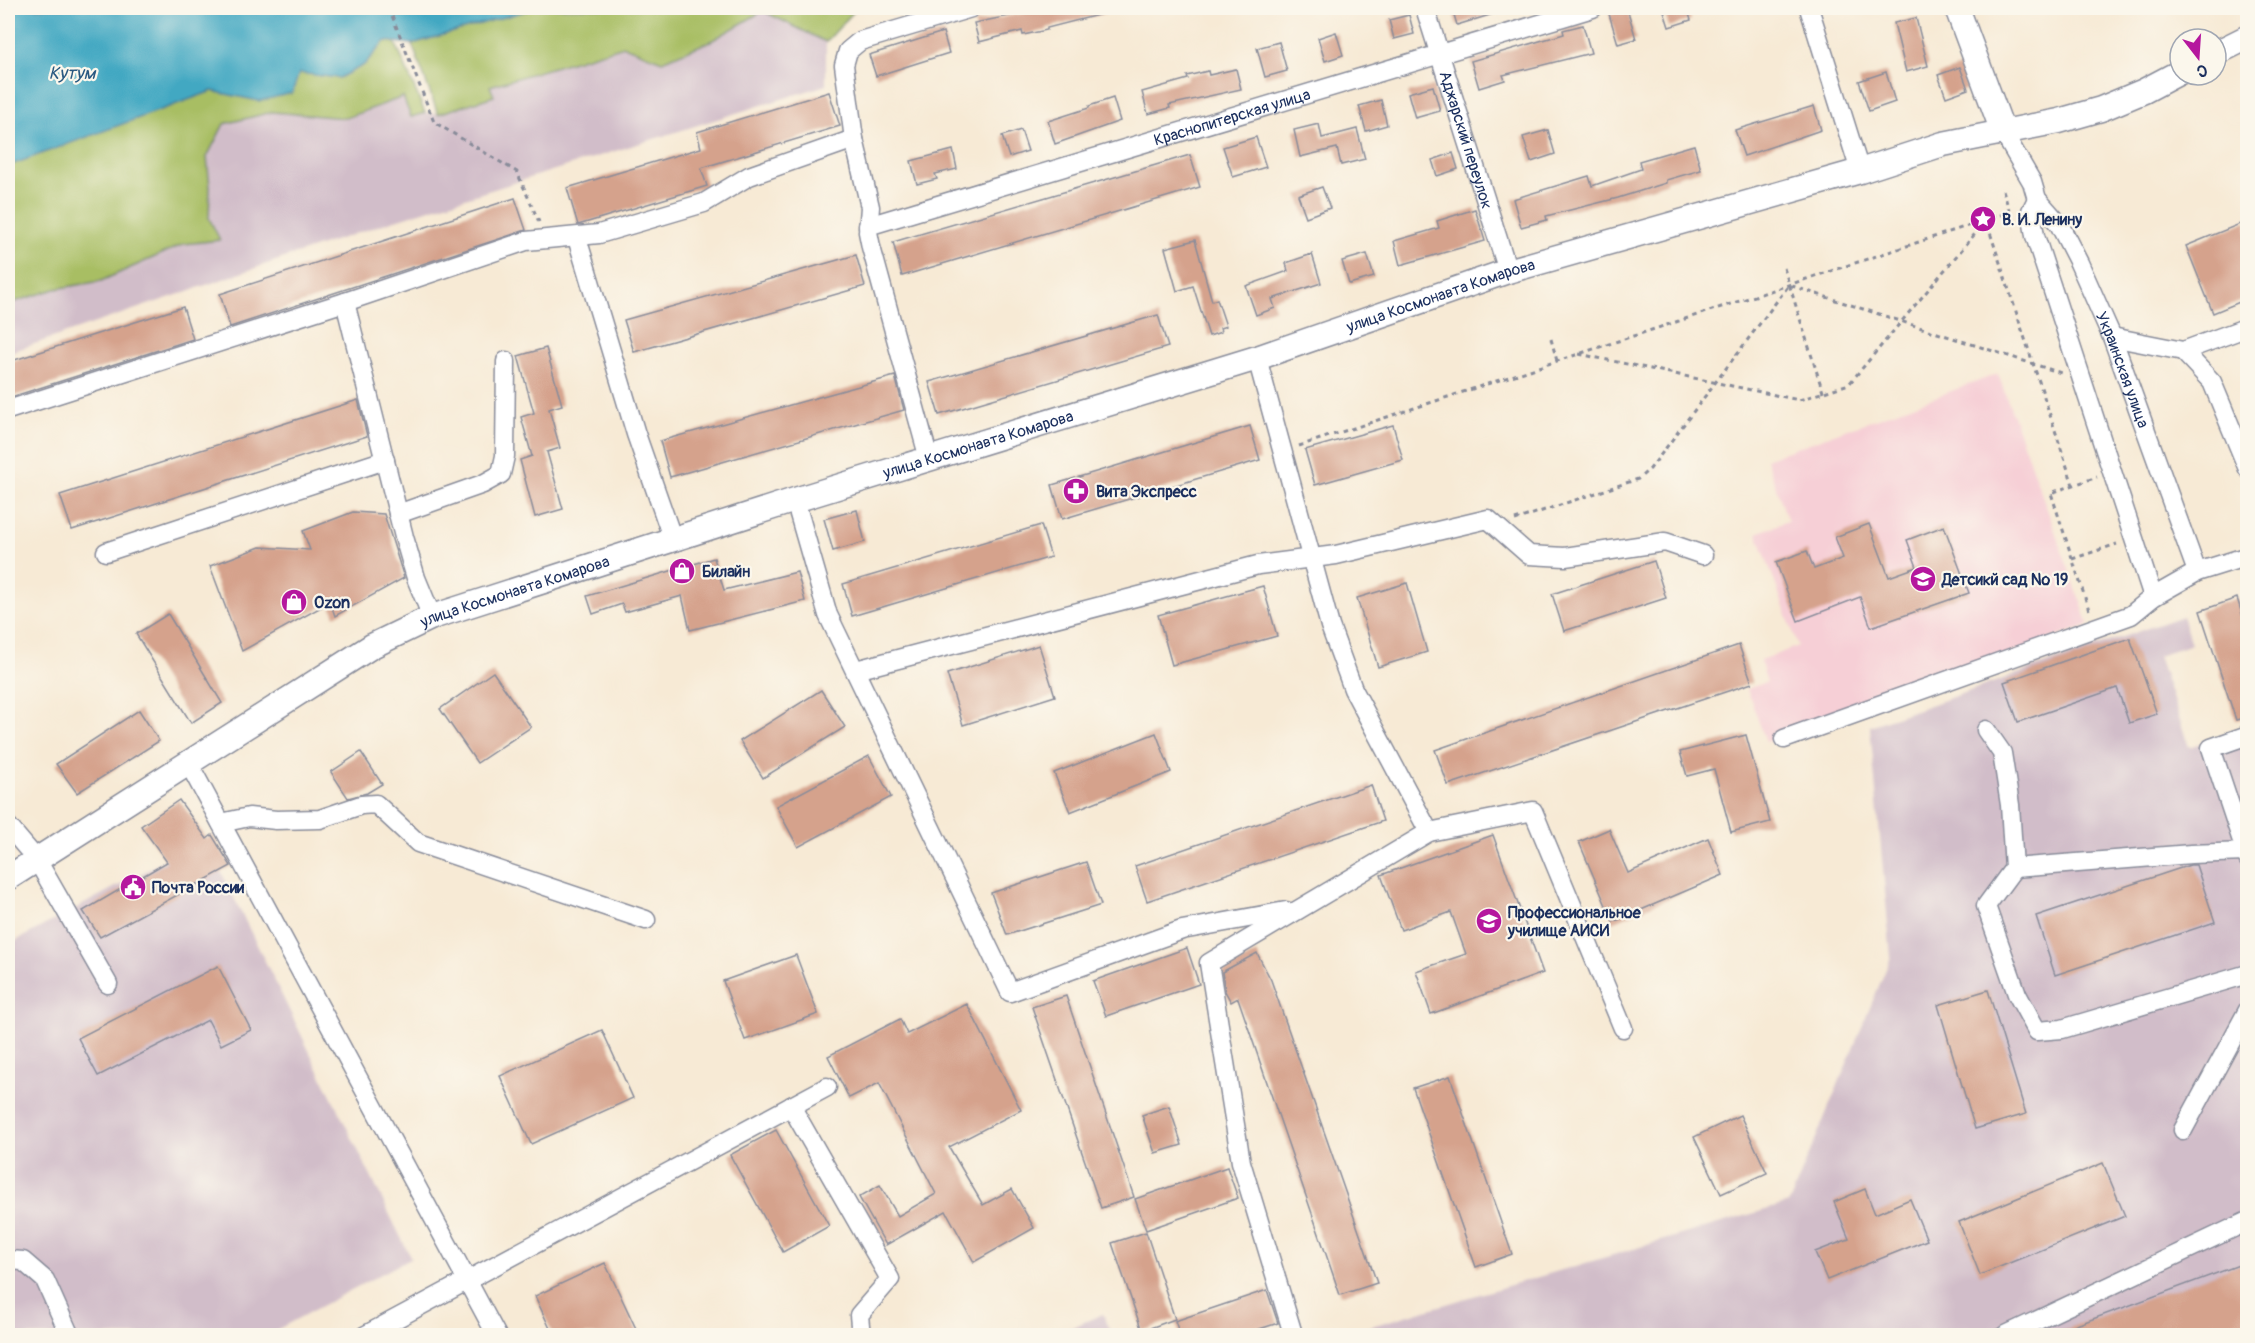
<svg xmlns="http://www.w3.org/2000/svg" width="2255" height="1343" viewBox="0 0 2255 1343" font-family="Pangolin,sans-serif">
	<rect width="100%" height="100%" fill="#fbf7ec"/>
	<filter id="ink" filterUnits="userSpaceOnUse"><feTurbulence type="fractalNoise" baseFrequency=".0167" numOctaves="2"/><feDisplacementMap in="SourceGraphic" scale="12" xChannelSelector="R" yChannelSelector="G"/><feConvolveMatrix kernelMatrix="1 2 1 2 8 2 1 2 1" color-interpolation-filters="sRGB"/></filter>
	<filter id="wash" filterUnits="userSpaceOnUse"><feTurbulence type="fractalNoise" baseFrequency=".008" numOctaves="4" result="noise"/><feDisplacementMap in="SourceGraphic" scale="24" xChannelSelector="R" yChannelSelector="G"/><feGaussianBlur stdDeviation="1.35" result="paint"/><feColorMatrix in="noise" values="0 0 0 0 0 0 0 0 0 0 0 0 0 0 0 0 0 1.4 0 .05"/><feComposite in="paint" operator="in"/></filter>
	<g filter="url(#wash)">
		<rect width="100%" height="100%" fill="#f7ead5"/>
		<!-- built -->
		<path fill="#f6cfd6" d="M 1998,374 L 2089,625 L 1766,742 L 1747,689 L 1767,682 L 1760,661 L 1798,646 L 1757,533 L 1788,521 L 1766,459 Z"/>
		<!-- industrial -->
		<g fill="#d1bdc9">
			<path d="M 764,11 L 826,42 L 826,85 L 392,221 L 8,353 L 8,304 L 55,289 L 101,281 L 184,244 L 220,240 L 209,218 L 210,187 L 207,156 L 224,124 L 272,112 L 346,118 L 403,97 L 411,117 L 425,113 L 438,114 L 494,95 L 489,86 L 624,46 L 662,61 L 711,41 Z"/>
			<path d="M 2182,616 L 2191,644 L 2158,656 L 2189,747 L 2247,728 L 2247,1335 L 1338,1336 L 1789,1203 L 1891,957 L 1870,726 Z"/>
			<path d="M 205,839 L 411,1258 L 267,1335 L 8,1336 L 8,945 Z"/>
			<path d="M 1103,1314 L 1112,1335 L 1054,1335 Z"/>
		</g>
		<!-- green -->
		<g fill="#a8be63" stroke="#627660" stroke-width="1.5">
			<path d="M 535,8 L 857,8 L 826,42 L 763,11 L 711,41 L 662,61 L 624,46 L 490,86 L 494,96 L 438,114 L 412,44 Z"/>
			<path d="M 385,41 L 395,42 L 425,113 L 411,117 L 403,97 L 346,118 L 272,112 L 224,124 L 207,157 L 210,187 L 209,218 L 220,240 L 184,244 L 101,281 L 55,289 L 8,304 L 8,166 L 212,91 L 259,101 L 299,73 L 339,78 L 364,65 Z"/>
		</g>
		<!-- water -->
		<path fill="#42a8c2" stroke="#2e6c90" stroke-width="1.5" d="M 8,8 L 535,8 L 412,44 L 385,41 L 364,65 L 339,78 L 299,73 L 292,93 L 259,101 L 212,91 L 8,166 Z"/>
		<g id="blocks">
			<!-- building -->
			<g fill="#d5a28c">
				<path d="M 1048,8 L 1105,8 L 1106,13 L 1047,28 L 1047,30 L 1023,35 L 1022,31 L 979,42 L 974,23 Z"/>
				<path d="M 1452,8 L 1502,8 L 1503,11 L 1457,25 Z"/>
				<path d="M 1627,8 L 1636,39 L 1618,44 L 1609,14 Z"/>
				<path d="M 1663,8 L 1687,8 L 1691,20 L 1669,27 Z"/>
				<path d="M 1409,15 L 1414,34 L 1394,39 L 1389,20 Z"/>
				<path d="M 1916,18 L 1928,66 L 1906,72 L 1894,23 Z"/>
				<path d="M 1583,25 L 1591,53 L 1503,75 L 1505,80 L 1479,88 L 1471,61 L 1564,34 L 1563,30 Z"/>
				<path d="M 943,32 L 949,53 L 876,76 L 869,55 Z"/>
				<path d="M 1336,32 L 1343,55 L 1325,61 L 1318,38 Z"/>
				<path d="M 1279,42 L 1287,71 L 1265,77 L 1257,48 Z"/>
				<path d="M 1960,67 L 1968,89 L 1946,97 L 1938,75 Z"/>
				<path d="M 1236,69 L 1241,89 L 1169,105 L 1170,108 L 1148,114 L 1142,92 L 1188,79 L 1187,76 L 1208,71 L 1209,75 Z"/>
				<path d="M 1886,72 L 1895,102 L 1869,111 L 1859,81 Z"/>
				<path d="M 1433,86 L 1440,111 L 1415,118 L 1408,93 Z"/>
				<path d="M 829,92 L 840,126 L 701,168 L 707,186 L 578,225 L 567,188 L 701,148 L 697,132 Z"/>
				<path d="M 1113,98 L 1120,121 L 1055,144 L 1048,121 L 1089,108 L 1089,106 Z"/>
				<path d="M 1381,100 L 1387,125 L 1366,131 L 1359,106 Z"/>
				<path d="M 1814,106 L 1821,130 L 1744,156 L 1735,130 Z"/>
				<path d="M 1319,124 L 1322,138 L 1357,129 L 1365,159 L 1341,165 L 1337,148 L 1300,157 L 1294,130 Z"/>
				<path d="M 1021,130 L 1028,151 L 1009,157 L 1002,136 Z"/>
				<path d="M 1548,130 L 1555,154 L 1531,162 L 1523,137 Z"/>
				<path d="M 1256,137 L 1266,167 L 1233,177 L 1223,147 Z"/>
				<path d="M 1694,145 L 1701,170 L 1666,180 L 1666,183 L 1618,198 L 1546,216 L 1547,220 L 1521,227 L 1513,199 L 1589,176 L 1592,186 L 1641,169 L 1639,161 Z"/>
				<path d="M 953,150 L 957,169 L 935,174 L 937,179 L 917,184 L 911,161 Z"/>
				<path d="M 1453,153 L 1458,169 L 1437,176 L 1432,160 Z"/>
				<path d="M 1190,155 L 1200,187 L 902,276 L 893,242 Z"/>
				<path d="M 1322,187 L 1330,208 L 1306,217 L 1298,195 Z"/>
				<path d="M 515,198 L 526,230 L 230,327 L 220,294 Z"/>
				<path d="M 1475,209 L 1485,241 L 1400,265 L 1394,241 L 1439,228 L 1437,221 Z"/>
				<path d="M 2247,221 L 2247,299 L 2213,313 L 2186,246 Z"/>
				<path d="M 1195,240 L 1212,301 L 1217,299 L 1226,326 L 1220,328 L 1221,332 L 1209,336 L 1193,286 L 1177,291 L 1165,248 Z"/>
				<path d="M 1312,254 L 1321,283 L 1272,299 L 1275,308 L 1256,315 L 1246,286 L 1288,271 L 1286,263 Z"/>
				<path d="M 1367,254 L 1374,277 L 1349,284 L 1342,261 Z"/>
				<path d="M 856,255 L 865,286 L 634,352 L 624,320 Z"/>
				<path d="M 183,307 L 193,339 L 8,398 L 8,362 Z"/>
				<path d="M 1158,315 L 1168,347 L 939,415 L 929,382 Z"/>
				<path d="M 546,348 L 562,405 L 549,409 L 560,448 L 547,452 L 563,509 L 535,517 L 520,460 L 532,456 L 521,417 L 534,413 L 518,356 Z"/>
				<path d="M 895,376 L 904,410 L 670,477 L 660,441 Z"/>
				<path d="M 358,400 L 367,436 L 72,530 L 60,495 Z"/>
				<path d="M 1393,425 L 1403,460 L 1315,485 L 1305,450 Z"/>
				<path d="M 1250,426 L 1260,460 L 1062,519 L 1052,485 Z"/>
				<path d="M 857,510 L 865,542 L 833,551 L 824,519 Z"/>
				<path d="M 353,512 L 384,514 L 404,578 L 335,616 L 330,602 L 242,651 L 210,566 L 260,547 L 310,550 L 303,531 Z"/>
				<path d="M 1869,524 L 1889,577 L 1917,567 L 1907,540 L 1944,526 L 1969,593 L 1871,627 L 1860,597 L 1798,621 L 1776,562 L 1807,551 L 1814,569 L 1843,558 L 1835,537 Z"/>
				<path d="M 1041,525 L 1051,557 L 852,616 L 843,584 Z"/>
				<path d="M 714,558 L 724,590 L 797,572 L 805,601 L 690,630 L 682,596 L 625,612 L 622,604 L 593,614 L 587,596 Z"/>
				<path d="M 1654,561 L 1666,598 L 1564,631 L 1552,594 Z"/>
				<path d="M 1407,583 L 1427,652 L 1378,667 L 1357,598 Z"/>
				<path d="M 1263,586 L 1277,636 L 1172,665 L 1158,615 Z"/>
				<path d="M 2237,598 L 2247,630 L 2247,717 L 2236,720 L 2200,611 Z"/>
				<path d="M 168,614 L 222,703 L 191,723 L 136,634 Z"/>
				<path d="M 2130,638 L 2157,714 L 2129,723 L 2117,688 L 2018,722 L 2004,682 Z"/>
				<path d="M 1039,645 L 1055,696 L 963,725 L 947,674 Z"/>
				<path d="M 1739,645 L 1752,683 L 1448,785 L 1435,750 Z"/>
				<path d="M 493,672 L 531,727 L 477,763 L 440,709 Z"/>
				<path d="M 821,690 L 845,727 L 763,778 L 740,741 Z"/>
				<path d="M 139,710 L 159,741 L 77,793 L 56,764 Z"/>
				<path d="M 1156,733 L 1171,772 L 1070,812 L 1054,773 Z"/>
				<path d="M 1746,735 L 1770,822 L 1731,832 L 1714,769 L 1687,776 L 1680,752 Z"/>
				<path d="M 361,752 L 382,784 L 367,793 L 348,798 L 331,772 Z"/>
				<path d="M 869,756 L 891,797 L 798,847 L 776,806 Z"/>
				<path d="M 1371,785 L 1383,821 L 1147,901 L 1135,866 Z"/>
				<path d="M 179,800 L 207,839 L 212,835 L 231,866 L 100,937 L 83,911 L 167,862 L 141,826 Z"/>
				<path d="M 1609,829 L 1628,873 L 1708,838 L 1723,875 L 1613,922 L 1579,842 Z"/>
				<path d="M 1493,835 L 1543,973 L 1431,1014 L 1416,971 L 1466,954 L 1451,912 L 1401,930 L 1381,875 Z"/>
				<path d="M 1086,862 L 1101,905 L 1007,935 L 991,893 Z"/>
				<path d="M 2190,865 L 2196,865 L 2215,922 L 2055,975 L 2036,916 Z"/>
				<path d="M 1187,948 L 1199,984 L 1106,1016 L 1093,981 Z"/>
				<path d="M 1257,953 L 1271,980 L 1377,1283 L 1340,1295 L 1238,998 L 1231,1002 L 1225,991 L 1222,972 Z"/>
				<path d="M 796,955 L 818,1014 L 745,1040 L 723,981 Z"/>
				<path d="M 218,966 L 251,1030 L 221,1045 L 208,1020 L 98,1076 L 78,1038 Z"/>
				<path d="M 1988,990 L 2026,1114 L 1975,1129 L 1938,1005 Z"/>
				<path d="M 1066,996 L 1134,1197 L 1101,1208 L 1032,1007 Z"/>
				<path d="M 967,1004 L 1021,1110 L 949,1147 L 983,1205 L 1012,1189 L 1034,1228 L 974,1262 L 946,1211 L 886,1245 L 859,1197 L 880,1185 L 898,1216 L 936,1194 L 879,1083 L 849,1098 L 828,1056 L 900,1019 L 907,1034 Z"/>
				<path d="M 602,1030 L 633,1098 L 531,1144 L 500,1076 Z"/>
				<path d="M 1450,1076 L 1512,1254 L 1476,1267 L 1413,1088 Z"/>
				<path d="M 1169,1106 L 1182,1145 L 1155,1153 L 1142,1115 Z"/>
				<path d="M 1740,1115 L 1767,1173 L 1721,1194 L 1694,1137 Z"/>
				<path d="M 776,1130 L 829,1226 L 783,1252 L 730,1155 Z"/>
				<path d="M 2103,1163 L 2125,1216 L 1980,1275 L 1959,1222 Z"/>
				<path d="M 1227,1167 L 1238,1198 L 1146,1230 L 1135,1199 Z"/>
				<path d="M 1865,1189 L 1875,1214 L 1910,1199 L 1927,1240 L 1827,1280 L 1815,1252 L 1849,1239 L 1834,1202 Z"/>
				<path d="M 1146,1232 L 1175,1319 L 1142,1331 L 1112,1243 Z"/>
				<path d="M 2247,1262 L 2247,1335 L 2141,1335 L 2140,1330 L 2126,1335 L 2052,1335 L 2052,1334 Z"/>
				<path d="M 605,1263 L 639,1335 L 553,1335 L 535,1296 Z"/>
				<path d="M 1267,1290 L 1278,1323 L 1241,1335 L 1180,1335 L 1175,1321 Z"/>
			</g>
		</g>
	</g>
	<g filter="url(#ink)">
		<use href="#blocks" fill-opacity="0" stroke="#898c9a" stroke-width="1.5"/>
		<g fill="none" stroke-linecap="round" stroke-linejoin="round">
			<defs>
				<g id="minor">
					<path id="s1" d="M 1425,8 L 1508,271"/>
					<path d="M 1809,8 L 1860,171"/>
					<path id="s2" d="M 2003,132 L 2032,182 L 2037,199 L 2059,224 L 2079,263 L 2112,337 L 2197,572 L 2248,556"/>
					<path d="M 2037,199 L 2031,211 L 2035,236 L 2153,597"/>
					<path id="s3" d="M 868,226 L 1593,8"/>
					<path d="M 577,238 L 636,434 L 673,540"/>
					<path d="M 345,302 L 526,241 L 599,234 L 704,203 L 749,176 L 854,139"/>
					<path d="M 2112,337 L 2183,351 L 2248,327"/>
					<path d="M 2183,351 L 2212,382 L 2248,469"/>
					<path d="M 1257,358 L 1330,626 L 1353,689 L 1429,832 L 1209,963 L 1241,1162 L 1293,1334"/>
					<path d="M 8,410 L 345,302 L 404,537 L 416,578 L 432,617"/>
					<path d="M 929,459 L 871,247 L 868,232 L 870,207 L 854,139 L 844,65 L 848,51 L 860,41 L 971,8"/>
					<path d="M 795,500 L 828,615 L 1010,992 L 1182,930 L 1286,911"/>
					<path d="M 398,514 L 483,484 L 501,474 L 505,456 L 506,361"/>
					<path d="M 106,552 L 385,460"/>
					<path d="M 856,670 L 1258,565 L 1336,555 L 1488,519 L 1529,555 L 1565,557 L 1665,542 L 1703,555"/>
					<path d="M 1986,730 L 2002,753 L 2010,805 L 2014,868 L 2191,854 L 2245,852"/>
					<path d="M 2248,735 L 2211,748 L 2248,859"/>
					<path d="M 1784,739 L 2131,615 L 2153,597 L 2197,572"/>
					<path d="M 189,764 L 497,1336"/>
					<path d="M 221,823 L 249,817 L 276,820 L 320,819 L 361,805 L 376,804 L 418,843 L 646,920"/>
					<path d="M 8,826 L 37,860 L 108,984"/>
					<path d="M 1429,832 L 1533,811 L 1623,1028"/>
					<path d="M 2014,868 L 1986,906 L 2017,994 L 2037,1031 L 2062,1029 L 2248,974"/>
					<path d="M 791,1106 L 890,1279 L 859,1315 L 861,1336"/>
					<path d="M 2183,1130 L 2248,1010"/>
					<path d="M 8,1260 L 23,1261 L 45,1280 L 70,1336"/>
					<path d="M 364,1336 L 827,1087"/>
					<path d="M 2004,1336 L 2248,1221"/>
				</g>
				<g id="major">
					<path d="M 1957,8 L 2003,132"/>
					<path d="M 2216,53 L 2248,37"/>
					<path id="s4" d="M 8,878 L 372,646 L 432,617 L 795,500 L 1257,358 L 1508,271 L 1860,171 L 1943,144 L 2059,121 L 2101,109 L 2144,91 L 2180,72"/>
				</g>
			</defs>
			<!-- minor casing -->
			<use href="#minor" stroke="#898c9a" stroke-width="21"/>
			<!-- major casing -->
			<use href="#major" stroke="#898c9a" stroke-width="27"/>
			<!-- path -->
			<g stroke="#898c9a" stroke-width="3" stroke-dasharray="4.5 4.5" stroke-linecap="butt">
				<path d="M 389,8 L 434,122 L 517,172 L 539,222"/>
				<path d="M 2003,190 L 2013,223"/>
				<path d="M 1982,208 L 2073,485"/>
				<path d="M 1784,268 L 1823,392"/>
				<path d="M 1551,339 L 1557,361"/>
				<path d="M 1579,354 L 1799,400 L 1849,384 L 1985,222"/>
				<path d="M 1299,446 L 2010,212"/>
				<path d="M 1515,520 L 1638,479 L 1650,469 L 1789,285 L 2061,373"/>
				<path d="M 2072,559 L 2117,544"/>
				<path d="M 2089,610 L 2051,493 L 2097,477"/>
			</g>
			<!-- minor -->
			<use href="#minor" stroke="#fff" stroke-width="18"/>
			<!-- major -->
			<use href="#major" stroke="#fff" stroke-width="24"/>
		</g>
	</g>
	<!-- icons -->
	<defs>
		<symbol id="sight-disc" viewBox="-11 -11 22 22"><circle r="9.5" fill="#b5179e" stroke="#fbf7ec"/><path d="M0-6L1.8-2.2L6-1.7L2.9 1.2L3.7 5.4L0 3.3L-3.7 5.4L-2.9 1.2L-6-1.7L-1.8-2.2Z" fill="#fff"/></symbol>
		<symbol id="pharmacy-disc" viewBox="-11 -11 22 22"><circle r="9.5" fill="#b5179e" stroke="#fbf7ec"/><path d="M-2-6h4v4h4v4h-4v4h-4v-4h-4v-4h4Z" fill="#fff"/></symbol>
		<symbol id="shop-disc" viewBox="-11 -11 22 22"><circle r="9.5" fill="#b5179e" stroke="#fbf7ec"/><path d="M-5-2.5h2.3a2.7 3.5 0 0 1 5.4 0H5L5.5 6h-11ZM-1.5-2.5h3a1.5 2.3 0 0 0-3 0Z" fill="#fff"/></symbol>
		<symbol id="school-disc" viewBox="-11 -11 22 22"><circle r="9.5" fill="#b5179e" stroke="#fbf7ec"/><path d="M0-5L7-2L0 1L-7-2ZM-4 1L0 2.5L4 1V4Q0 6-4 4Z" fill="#fff"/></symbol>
		<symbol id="civic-disc" viewBox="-11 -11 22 22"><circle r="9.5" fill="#b5179e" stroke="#fbf7ec"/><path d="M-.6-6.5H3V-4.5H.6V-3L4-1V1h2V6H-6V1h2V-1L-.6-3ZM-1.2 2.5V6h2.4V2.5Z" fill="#fff"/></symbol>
		<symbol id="university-disc" viewBox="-11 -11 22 22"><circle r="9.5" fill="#b5179e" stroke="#fbf7ec"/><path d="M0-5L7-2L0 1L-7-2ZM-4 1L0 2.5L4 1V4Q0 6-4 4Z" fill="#fff"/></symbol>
	</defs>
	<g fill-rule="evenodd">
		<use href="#sight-disc" x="1968" y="204" width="30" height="30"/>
		<use href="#pharmacy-disc" x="1061" y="476" width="30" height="30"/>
		<use href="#shop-disc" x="667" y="556" width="30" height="30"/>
		<use href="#school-disc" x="1908" y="564" width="30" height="30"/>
		<use href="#shop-disc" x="279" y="587" width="30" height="30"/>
		<use href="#civic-disc" x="118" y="872" width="30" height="30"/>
		<use href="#university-disc" x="1474" y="906" width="30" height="30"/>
	</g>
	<g text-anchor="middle" stroke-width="4.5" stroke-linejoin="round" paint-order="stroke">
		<!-- street labels -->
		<g font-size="16" fill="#1b2f5e" stroke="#fbf7ec">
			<text dy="6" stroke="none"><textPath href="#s3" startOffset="380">Краснопитерская улица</textPath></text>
			<text dy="6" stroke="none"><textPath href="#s1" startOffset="138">Аджарский переулок</textPath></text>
			<text dy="6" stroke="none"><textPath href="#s4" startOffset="1557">улица Космонавта Комарова</textPath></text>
			<text dy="6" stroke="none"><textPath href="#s2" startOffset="268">Украинская улица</textPath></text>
			<text dy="6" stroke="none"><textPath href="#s4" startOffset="1071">улица Космонавта Комарова</textPath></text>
			<text dy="6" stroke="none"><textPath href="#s4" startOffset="585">улица Космонавта Комарова</textPath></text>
		</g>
		<!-- poi labels -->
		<g font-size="16" font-weight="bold" fill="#1b2f5e" stroke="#fbf7ec" text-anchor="start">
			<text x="2002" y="225">В. И. Ленину</text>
			<text x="1096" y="497">Вита Экспресс</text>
			<text x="702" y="577">Билайн</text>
			<text x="1942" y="585">Детсикй сад № 19</text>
			<text x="314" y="608">Ozon</text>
			<text x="152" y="893">Почта России</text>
			<text x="1508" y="918">Профессиональное<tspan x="1508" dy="18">училище АИСИ</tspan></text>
		</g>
		<!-- water labels -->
		<g font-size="18" font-style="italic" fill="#295981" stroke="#fbf7ec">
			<text x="72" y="79">Кутум</text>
		</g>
	</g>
	<!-- margin -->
	<rect width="2255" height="1343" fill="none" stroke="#fbf7ec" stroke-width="30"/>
	<!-- north arrow -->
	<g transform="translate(2198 57) rotate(163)"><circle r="28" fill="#fbf7ec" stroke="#a1a7b3" stroke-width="1.5"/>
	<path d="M0-4.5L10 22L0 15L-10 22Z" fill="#b5179e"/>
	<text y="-9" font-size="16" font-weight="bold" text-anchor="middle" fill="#1b2f5e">С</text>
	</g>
</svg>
